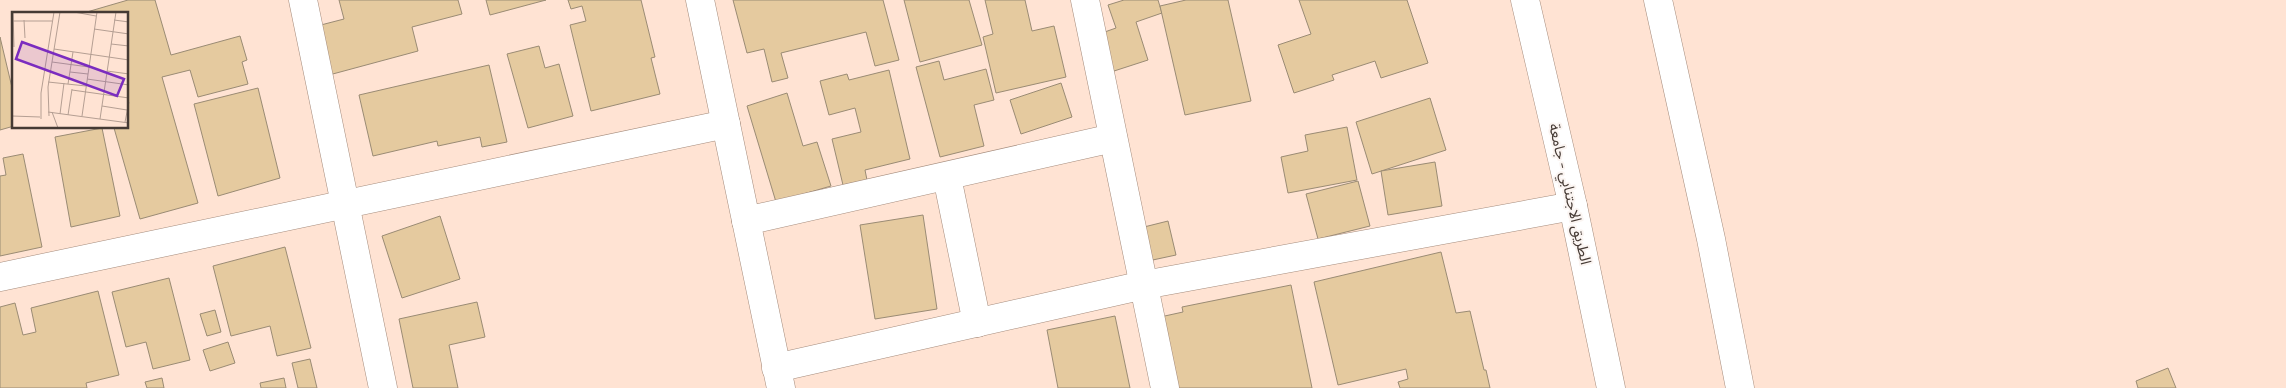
<svg xmlns="http://www.w3.org/2000/svg" width="2286" height="388" viewBox="0 0 2286 388" font-family="'Exo 2','Noto Sans Arabic',sans-serif">
	<rect width="100%" height="100%" fill="#ffe3d3"/>
	<!-- building -->
	<g fill="#e5ca9f" stroke="#9a8b74">
		<path d="M 128,0 L 155,0 L 171,55 L 240,36 L 247,60 L 242,62 L 248,84 L 198,97 L 190,70 L 162,77 L 198,203 L 140,219 L 114,128 L 128,128 L 128,14 L 80,14 Z"/>
		<path d="M 339,0 L 458,0 L 462,14 L 412,27 L 418,51 L 329,75 L 317,26 L 344,19 Z"/>
		<path d="M 486,0 L 546,0 L 490,15 Z"/>
		<path d="M 568,0 L 641,0 L 655,57 L 651,58 L 660,94 L 591,111 L 570,25 L 586,21 L 582,6 L 571,9 Z"/>
		<path d="M 733,0 L 883,0 L 899,60 L 875,66 L 866,32 L 781,53 L 788,78 L 772,82 L 764,49 L 747,53 Z"/>
		<path d="M 904,0 L 969,0 L 982,45 L 920,62 Z"/>
		<path d="M 985,0 L 1025,0 L 1032,31 L 1054,26 L 1066,77 L 996,93 L 983,37 L 993,34 Z"/>
		<path d="M 1124,0 L 1158,0 L 1162,13 L 1136,22 L 1148,60 L 1111,72 L 1099,34 L 1116,28 L 1108,5 Z"/>
		<path d="M 1186,0 L 1228,0 L 1251,101 L 1185,115 L 1160,6 Z"/>
		<path d="M 1299,0 L 1407,0 L 1428,63 L 1381,78 L 1375,61 L 1332,75 L 1334,80 L 1294,93 L 1278,45 L 1311,34 Z"/>
		<path d="M 0,37 L 14,96 L 14,126 L 0,130 Z"/>
		<path d="M 539,46 L 545,68 L 559,64 L 573,116 L 528,128 L 507,54 Z"/>
		<path d="M 939,61 L 944,80 L 986,69 L 994,100 L 974,105 L 984,146 L 940,157 L 916,67 Z"/>
		<path d="M 489,65 L 507,142 L 482,147 L 480,137 L 438,146 L 437,141 L 373,156 L 359,95 Z"/>
		<path d="M 889,70 L 910,159 L 865,170 L 867,180 L 843,185 L 832,139 L 861,132 L 855,108 L 829,115 L 820,81 L 847,74 L 849,80 Z"/>
		<path d="M 1061,83 L 1072,117 L 1021,134 L 1010,100 Z"/>
		<path d="M 258,88 L 280,178 L 218,196 L 194,104 Z"/>
		<path d="M 787,93 L 803,146 L 817,142 L 831,186 L 776,202 L 747,106 Z"/>
		<path d="M 1430,98 L 1446,150 L 1372,174 L 1356,122 Z"/>
		<path d="M 1347,127 L 1357,180 L 1288,193 L 1281,157 L 1308,151 L 1305,135 Z"/>
		<path d="M 102,128 L 120,216 L 71,227 L 55,137 Z"/>
		<path d="M 23,154 L 42,247 L 0,256 L 0,176 L 6,175 L 3,158 Z"/>
		<path d="M 1435,162 L 1442,206 L 1388,215 L 1381,171 Z"/>
		<path d="M 1358,181 L 1370,226 L 1318,239 L 1306,194 Z"/>
		<path d="M 923,215 L 937,309 L 875,319 L 860,225 Z"/>
		<path d="M 440,216 L 460,279 L 402,298 L 382,236 Z"/>
		<path d="M 1168,221 L 1176,255 L 1148,261 L 1140,228 Z"/>
		<path d="M 285,247 L 311,348 L 277,356 L 270,326 L 231,336 L 213,266 Z"/>
		<path d="M 1441,252 L 1456,313 L 1470,311 L 1484,370 L 1486,370 L 1490,388 L 1400,388 L 1398,382 L 1408,379 L 1406,369 L 1338,385 L 1314,282 Z"/>
		<path d="M 169,278 L 190,360 L 153,369 L 146,342 L 126,347 L 112,292 Z"/>
		<path d="M 1291,285 L 1312,388 L 1165,388 L 1151,319 L 1183,312 L 1182,307 Z"/>
		<path d="M 98,291 L 119,375 L 86,383 L 87,388 L 0,388 L 0,307 L 15,303 L 23,335 L 36,332 L 31,308 Z"/>
		<path d="M 477,302 L 485,337 L 449,345 L 458,388 L 413,388 L 399,319 Z"/>
		<path d="M 215,310 L 221,332 L 207,336 L 200,314 Z"/>
		<path d="M 1115,316 L 1130,388 L 1058,388 L 1047,330 Z"/>
		<path d="M 228,342 L 235,363 L 210,371 L 203,350 Z"/>
		<path d="M 310,359 L 317,388 L 298,388 L 292,363 Z"/>
		<path d="M 2168,368 L 2176,388 L 2138,388 L 2136,381 Z"/>
		<path d="M 162,378 L 164,388 L 147,388 L 145,382 Z"/>
		<path d="M 284,378 L 286,388 L 261,388 L 260,383 Z"/>
	</g>
	<g fill="none" stroke-linecap="round" stroke-linejoin="round">
		<defs>
			<g id="minor">
				<path d="M 303,0 L 383,388"/>
				<path d="M 700,0 L 781,388"/>
				<path d="M 1085,0 L 1165,388"/>
				<path d="M 947,177 L 977,323"/>
				<path d="M 746,221 L 1113,138"/>
				<path d="M 0,277 L 726,124"/>
				<path d="M 776,368 L 1144,285 L 1573,206"/>
			</g>
			<g id="major">
				<path d="M 1525,0 L 1573,206 L 1611,388"/>
				<path d="M 1658,0 L 1711,239 L 1740,388"/>
			</g>
		</defs>
		<!-- minor casing -->
		<use href="#minor" stroke="#a58c7d" stroke-width="29"/>
		<!-- major casing -->
		<use href="#major" stroke="#a58c7d" stroke-width="29"/>
		<!-- minor -->
		<use href="#minor" stroke="#fff" stroke-width="28"/>
		<!-- major -->
		<use href="#major" stroke="#fff" stroke-width="28"/>
	</g>
	<g text-anchor="middle" stroke-width="4" stroke-linejoin="round" paint-order="stroke">
		<!-- street labels -->
		<g font-size="15" fill="#453a34" stroke="#fbf5f2">
			<text transform="translate(1570 194) rotate(77)" y="5">الطريق الاجتنابي - جامعة</text>
		</g>
	</g>
	<!-- overview -->
	<g transform="translate(12 12)">
		<rect width="116" height="116" fill="#ffe3d3"/>
		<path fill="none" stroke="#b59f93" stroke-width="1" d="M 1,0 L 2,35M 62,0 L 84,4M 12,8 L 13,26M 102,8 L 117,10M 0,9 L 40,9M 82,17 L 117,22M 99,32 L 117,34M 42,37 L 117,48M 40,50 L 77,55M 95,59 L 117,62M 58,60 L 76,62M 75,67 L 117,73M 36,70 L 74,74M 56,72 L 61,40M 60,78 L 117,86M 90,94 L 115,98M 36,100 L 117,111M 40,100 L 46,116M 48,102 L 52,71M 56,103 L 60,77M 0,104 L 28,105M 37,104 L 36,75 L 48,0M 70,104 L 85,0M 29,107 L 29,81 L 42,0M 88,107 L 104,0M 113,110 L 117,90"/>
		<path fill="#7b2cbf" fill-opacity="0.15" stroke="#7b2cbf" stroke-width="2.5" d="M 10,30 L 112,67 L 105,84 L 4,47 Z"/>
		<rect width="116" height="116" fill="none" stroke="#453a34" stroke-width="2.5"/>
	</g>
</svg>
